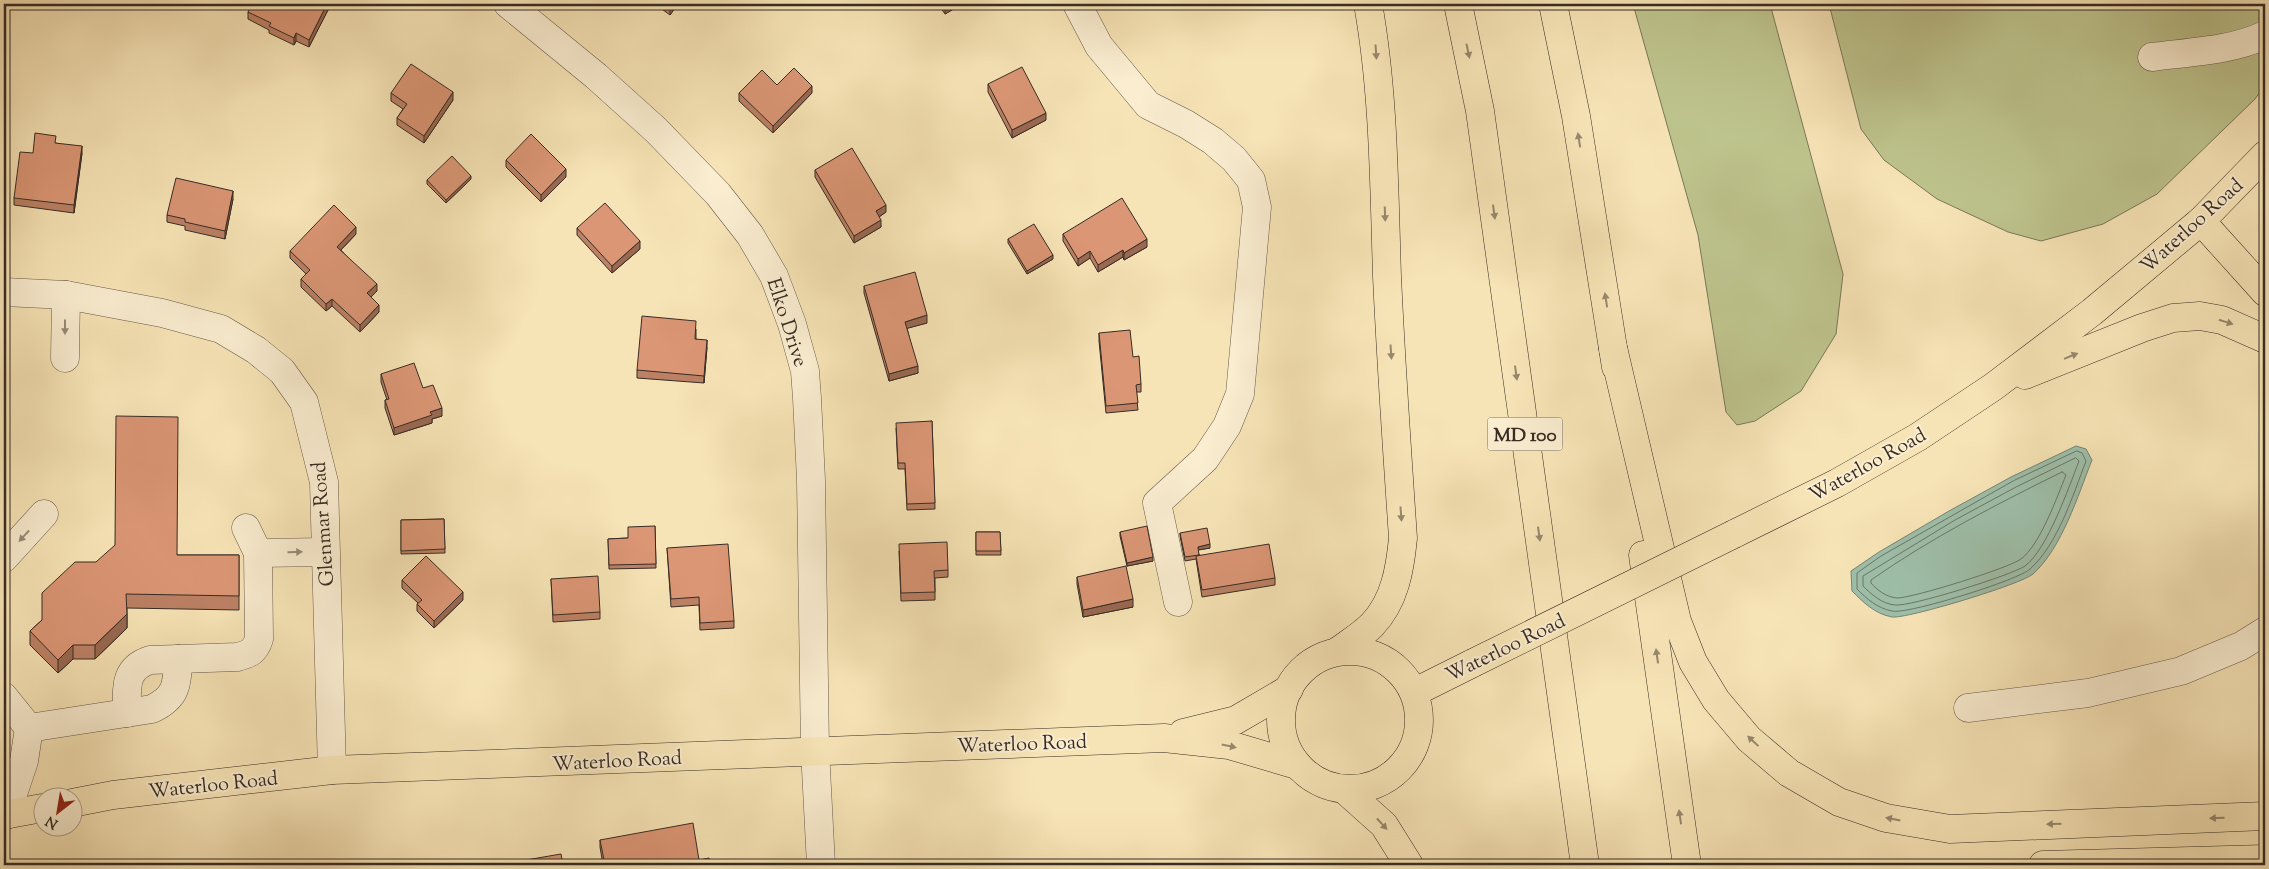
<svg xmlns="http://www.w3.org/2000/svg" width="2269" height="869" viewBox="0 0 2269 869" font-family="'Sorts Mill Goudy',serif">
	<rect width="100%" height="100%" fill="#f7e4b6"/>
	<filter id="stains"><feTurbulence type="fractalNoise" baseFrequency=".004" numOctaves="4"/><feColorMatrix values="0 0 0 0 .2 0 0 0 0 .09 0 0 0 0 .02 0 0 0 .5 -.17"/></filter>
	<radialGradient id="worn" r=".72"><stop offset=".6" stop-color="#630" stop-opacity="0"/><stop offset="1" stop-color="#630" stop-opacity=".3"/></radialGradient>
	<!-- green -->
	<g fill="#bec48d" stroke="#7a7859">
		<path d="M 1633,4 L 1770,4 L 1843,274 L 1836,334 L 1801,391 L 1755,421 L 1737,425 L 1726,412 L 1698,235 Z"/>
		<path d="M 1829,4 L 2265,4 L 2265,85 L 2255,99 L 2157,194 L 2103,224 L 2041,241 L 2008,232 L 1937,199 L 1884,160 L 1861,129 Z"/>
	</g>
	<!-- water -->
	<path fill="#9ebfaa" stroke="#758475" d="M 2076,446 L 2086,449 L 2092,460 C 2078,495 2062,548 2033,574 C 2022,584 1907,619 1892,617 C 1875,614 1863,602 1852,591 L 1851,571 L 1879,552 L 1949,511 L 2011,477 Z"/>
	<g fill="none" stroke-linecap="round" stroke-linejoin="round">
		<!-- shore -->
		<g stroke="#6a7668" stroke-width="1">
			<path d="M 2077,451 L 2082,453 L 2086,461 C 2073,495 2058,544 2030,569 C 2019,580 1906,615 1892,611 C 1877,608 1867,599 1857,589 L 1857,573 L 1881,556 L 2013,481 Z"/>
			<path d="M 2076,458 L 2079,461 C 2069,487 2047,550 2025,566 C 2012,575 1910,607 1895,605 C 1882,604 1871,594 1863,586 L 1863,576 L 1955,520 L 2016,487 Z"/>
			<path d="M 2062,472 L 2066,475 C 2057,497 2040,545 2021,559 C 2009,568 1913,598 1897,598 C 1886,597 1877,590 1871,583 L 1871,580 C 1931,538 1997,504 2062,472 Z"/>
		</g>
		<defs>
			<g id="minor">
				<path d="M 508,4 L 596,76 L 656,130 L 718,194 L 750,235 L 774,276 L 792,324 L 805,371 L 807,398 L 811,480 L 815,750 L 821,865"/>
				<path d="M 1077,4 L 1099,46 L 1148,105 L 1186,124 L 1213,141 L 1234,159 L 1251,180 L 1257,207 L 1240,394 L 1227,426 L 1205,459 L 1157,503 L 1178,602"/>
				<path d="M 2152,57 C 2190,52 2231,51 2265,35"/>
				<path d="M 4,292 L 66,295 L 162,313 L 221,329 L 256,350 L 282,371 L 304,402 L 324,482 L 332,770"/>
				<path d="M 65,358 L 66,295"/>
				<path d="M 246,528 L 258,553 L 325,552"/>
				<path d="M 4,558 L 44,514"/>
				<path d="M 4,697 L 29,728 L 24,761 L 6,815"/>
				<path d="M 1968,708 L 2088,693 L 2181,671 L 2241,646 L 2265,631"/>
				<path d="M 127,713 C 127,689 123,669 150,660 L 237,657 C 250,654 255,651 259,639 L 258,553"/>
				<path d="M 29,728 L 152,709 C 177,697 177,685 178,659"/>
			</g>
			<g id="major">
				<path d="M 2201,221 L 2265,292"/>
				<path d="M 2025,375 L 2142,328 L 2173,318 L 2200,316 L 2222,320 L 2265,339"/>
				<path d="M 1734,534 L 1837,483 L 1918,437 L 1993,387 L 2092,312 L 2201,221 L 2265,155"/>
				<circle cx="1350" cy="720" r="69"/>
				<path d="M 1415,692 L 1473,663"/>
				<path d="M 1183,733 L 1236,720 L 1289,689"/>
				<path d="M 72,803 L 113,795 L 332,770 L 1164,738 L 1229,745 L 1297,765"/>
				<path d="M 4,815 L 42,808"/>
			</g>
			<g id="highway">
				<path d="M 1458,4 L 1480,111 L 1585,865"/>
				<path d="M 1553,4 L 1576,116 L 1616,367"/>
				<path d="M 1613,348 L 1677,621 L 1693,662 L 1716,700 L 1749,739 L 1789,773 L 1839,802 L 1886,818 L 1950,829 L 2265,816"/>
				<path d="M 1643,555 L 1687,865"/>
				<path d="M 1338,651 C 1349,643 1362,635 1372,625 C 1395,601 1400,569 1403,538 C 1397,451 1391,364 1387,276 C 1384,186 1384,93 1368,4"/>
				<path d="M 1346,791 L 1384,825 L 1409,865"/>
				<path d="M 2043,865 L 2265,859"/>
			</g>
		</defs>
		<!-- minor casing -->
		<use href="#minor" stroke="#675a49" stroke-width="29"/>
		<!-- major casing -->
		<use href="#major" stroke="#372c25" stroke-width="29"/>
		<!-- highway casing -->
		<use href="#highway" stroke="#372c25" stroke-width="29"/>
		<!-- minor -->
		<use href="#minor" stroke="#faedd0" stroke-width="28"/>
		<!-- major -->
		<use href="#major" stroke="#f7e4b6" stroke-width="28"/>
		<!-- highway -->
		<use href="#highway" stroke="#f7e4b6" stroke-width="28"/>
		<defs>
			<path id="major-bridge" d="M 1473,663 L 1734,534"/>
		</defs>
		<!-- major-bridge casing -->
		<use href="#major-bridge" stroke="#372c25" stroke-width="29" stroke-linecap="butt"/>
		<!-- major-bridge -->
		<use href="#major-bridge" stroke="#f7e4b6" stroke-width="28"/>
	</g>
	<!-- wall -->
	<g fill="#bc8165" stroke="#372c25">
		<path d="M 329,4 L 329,8 L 309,47 L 296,41 L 294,45 L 269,33 L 269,30 L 248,19 L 248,12 Z"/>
		<path d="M 655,4 L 678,4 L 670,15 Z"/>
		<path d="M 938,4 L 962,4 L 945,14 Z"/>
		<path d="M 988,84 L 1046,120 L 1012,138 L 988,92 Z"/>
		<path d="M 777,85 L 812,93 L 773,133 L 739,101 L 739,93 Z"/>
		<path d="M 391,93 L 453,100 L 424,143 L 397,125 L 397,118 L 403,109 L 391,101 Z"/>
		<path d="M 56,143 L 82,153 L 74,213 L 14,205 L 14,198 L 33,153 Z"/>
		<path d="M 506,160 L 566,177 L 541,202 L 506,167 Z"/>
		<path d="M 815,170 L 886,212 L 879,217 L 881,227 L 854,243 L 815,177 Z"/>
		<path d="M 471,179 L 446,203 L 427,184 L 427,180 Z"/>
		<path d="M 233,199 L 225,239 L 185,230 L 185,226 L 167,222 L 167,215 Z"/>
		<path d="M 577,228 L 640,249 L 612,273 L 577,235 Z"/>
		<path d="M 356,234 L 341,250 L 377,291 L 371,297 L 379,312 L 360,332 L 332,306 L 326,311 L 301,287 L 301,279 L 306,274 L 290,258 L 290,251 Z"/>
		<path d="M 1063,234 L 1147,247 L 1124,260 L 1123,257 L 1098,272 L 1090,258 L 1078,266 L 1063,241 Z"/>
		<path d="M 1008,239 L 1053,259 L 1027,274 L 1008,243 Z"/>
		<path d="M 864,286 L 927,323 L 907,328 L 918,373 L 889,381 L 864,293 Z"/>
		<path d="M 696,329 L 696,339 L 707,347 L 704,383 L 637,378 L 637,370 Z"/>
		<path d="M 1099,333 L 1141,384 L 1141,392 L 1136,392 L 1138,410 L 1106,413 L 1099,341 Z"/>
		<path d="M 381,374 L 423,388 L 442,416 L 432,419 L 432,423 L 394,435 L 385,408 L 385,400 L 387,400 L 381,382 Z"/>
		<path d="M 932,421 L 935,509 L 907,510 L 905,469 L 898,469 L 896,428 Z"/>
		<path d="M 444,519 L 445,553 L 401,554 L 401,520 Z"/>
		<path d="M 655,526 L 656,568 L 609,569 L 608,539 L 628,538 Z"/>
		<path d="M 976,532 L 1000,532 L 1001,555 L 976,555 Z"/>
		<path d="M 1120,532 L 1153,561 L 1127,566 L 1120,536 Z"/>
		<path d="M 1180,533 L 1210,548 L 1198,550 L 1199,555 L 1275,578 L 1275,585 L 1202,597 L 1196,559 L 1185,561 L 1180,536 Z"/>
		<path d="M 667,548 L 734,621 L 734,628 L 700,630 L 699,605 L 671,607 Z"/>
		<path d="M 899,551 L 948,570 L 948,577 L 935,578 L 935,600 L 901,601 Z"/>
		<path d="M 177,555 L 239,555 L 239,610 L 127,608 L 127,628 L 95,659 L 73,659 L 58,673 L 30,645 L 30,631 L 42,620 L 96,562 Z"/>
		<path d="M 1077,577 L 1133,607 L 1083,617 L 1077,584 Z"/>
		<path d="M 551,579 L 600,612 L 600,619 L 553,622 Z"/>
		<path d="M 402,580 L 463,600 L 434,628 L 417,611 L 417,604 L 418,603 L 402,588 Z"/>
		<path d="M 600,840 L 699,860 L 710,865 L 603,865 L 600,847 Z"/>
	</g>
	<!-- shaded-wall -->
	<g fill="#996952" stroke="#372c25">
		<path d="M 327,4 L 329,4 L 329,8 L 309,47 L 309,40 Z"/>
		<path d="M 672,4 L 678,4 L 670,15 L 670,7 Z"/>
		<path d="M 950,4 L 962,4 L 945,14 L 945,7 Z"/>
		<path d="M 296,33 L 296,41 L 294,45 L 294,38 Z"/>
		<path d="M 812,86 L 812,93 L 773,133 L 773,126 Z"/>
		<path d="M 453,92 L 453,100 L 424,143 L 424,136 Z"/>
		<path d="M 1046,113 L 1046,120 L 1012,138 L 1012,130 Z"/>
		<path d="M 82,146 L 82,153 L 74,213 L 74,205 Z"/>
		<path d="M 566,169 L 566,177 L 541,202 L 541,195 Z"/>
		<path d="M 471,176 L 471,179 L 446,203 L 446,200 Z"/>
		<path d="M 233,191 L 233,199 L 225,239 L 225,231 Z"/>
		<path d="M 886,205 L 886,212 L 876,219 L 876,211 Z"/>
		<path d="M 881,220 L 881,227 L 854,243 L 854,236 Z"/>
		<path d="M 356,227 L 356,234 L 337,254 L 337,247 Z"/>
		<path d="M 1147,239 L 1147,247 L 1124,260 L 1124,253 Z"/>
		<path d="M 640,241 L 640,249 L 612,273 L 612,266 Z"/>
		<path d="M 1123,250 L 1123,257 L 1098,272 L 1098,265 Z"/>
		<path d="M 1090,251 L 1090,258 L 1078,266 L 1078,259 Z"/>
		<path d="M 1053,255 L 1053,259 L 1027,274 L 1027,271 Z"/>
		<path d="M 377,284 L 377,291 L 367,301 L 367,293 Z"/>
		<path d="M 332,299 L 332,306 L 326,311 L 326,304 Z"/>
		<path d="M 379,305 L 379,312 L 360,332 L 360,325 Z"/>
		<path d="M 927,315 L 927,323 L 905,329 L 905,322 Z"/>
		<path d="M 707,340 L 707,347 L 704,383 L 704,376 Z"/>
		<path d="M 918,366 L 918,373 L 889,381 L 889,374 Z"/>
		<path d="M 442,408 L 442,416 L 432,419 L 432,423 L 394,435 L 394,428 L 430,412 Z"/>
		<path d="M 1210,544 L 1210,548 L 1198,550 L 1198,547 Z"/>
		<path d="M 1153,557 L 1153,561 L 1127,566 L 1127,563 Z"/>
		<path d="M 463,592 L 463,600 L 434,628 L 434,621 Z"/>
		<path d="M 1133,599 L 1133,607 L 1083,617 L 1083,610 Z"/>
		<path d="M 127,614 L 127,628 L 95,659 L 95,645 Z"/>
		<path d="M 73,645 L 73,659 L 58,673 L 58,660 Z"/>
	</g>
	<!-- building -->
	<g fill="#db9675" stroke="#372c25">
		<path d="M 252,4 L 327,4 L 309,40 L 296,33 L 294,38 L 269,26 L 271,23 L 248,12 Z"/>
		<path d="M 665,4 L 672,4 L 670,7 Z"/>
		<path d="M 943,4 L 950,4 L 945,7 Z"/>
		<path d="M 411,64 L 453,92 L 424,136 L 397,118 L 407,104 L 391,93 Z"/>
		<path d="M 1022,67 L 1046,113 L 1012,130 L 988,84 Z"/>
		<path d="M 794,68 L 812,86 L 773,126 L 739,93 L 762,70 L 777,85 Z"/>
		<path d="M 35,133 L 56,136 L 55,143 L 82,146 L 74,205 L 14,198 L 20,152 L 33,153 Z"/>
		<path d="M 531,134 L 566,169 L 541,195 L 506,160 Z"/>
		<path d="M 852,148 L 886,205 L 876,211 L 881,220 L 854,236 L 815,170 Z"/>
		<path d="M 452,156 L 471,176 L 446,200 L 427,180 Z"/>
		<path d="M 176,178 L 233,191 L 225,231 L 185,222 L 185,219 L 167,215 Z"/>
		<path d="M 1122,198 L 1147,239 L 1124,253 L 1123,250 L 1098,265 L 1090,251 L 1078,259 L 1063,234 Z"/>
		<path d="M 605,203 L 640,241 L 612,266 L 577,228 Z"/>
		<path d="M 334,205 L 356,227 L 337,247 L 377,284 L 367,293 L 379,305 L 360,325 L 332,299 L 326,304 L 301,279 L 310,270 L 290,251 Z"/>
		<path d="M 1034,224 L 1053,255 L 1027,271 L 1008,239 Z"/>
		<path d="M 915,272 L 927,315 L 905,322 L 918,366 L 889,374 L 864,286 Z"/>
		<path d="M 642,316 L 696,321 L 695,339 L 707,340 L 704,376 L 637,370 Z"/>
		<path d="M 1130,330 L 1133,357 L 1139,356 L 1141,384 L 1136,385 L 1138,403 L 1106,406 L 1099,333 Z"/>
		<path d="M 414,363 L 423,388 L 433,385 L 442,408 L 430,412 L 432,415 L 394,428 L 385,400 L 389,399 L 381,374 Z"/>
		<path d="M 116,416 L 178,417 L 177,555 L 239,555 L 239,596 L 126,594 L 127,614 L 95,645 L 73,645 L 58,660 L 30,631 L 42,620 L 42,593 L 75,562 L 96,562 L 115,545 Z"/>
		<path d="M 932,421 L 935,503 L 907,504 L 905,463 L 898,463 L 896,423 Z"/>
		<path d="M 444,519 L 445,549 L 401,551 L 401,520 Z"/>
		<path d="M 655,526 L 656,564 L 609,565 L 608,539 L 628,538 L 628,527 Z"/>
		<path d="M 1147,526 L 1153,557 L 1127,563 L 1120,532 Z"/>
		<path d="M 1207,528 L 1210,544 L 1198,547 L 1199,555 L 1185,557 L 1180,533 Z"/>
		<path d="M 976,532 L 1000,532 L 1001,551 L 976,551 Z"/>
		<path d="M 947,542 L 948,570 L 934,571 L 935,592 L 901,593 L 899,544 Z"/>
		<path d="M 728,544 L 734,621 L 700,623 L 699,597 L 671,599 L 667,548 Z"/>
		<path d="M 1269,544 L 1275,578 L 1202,590 L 1196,556 Z"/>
		<path d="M 426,556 L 463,592 L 434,621 L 417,604 L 422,600 L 402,580 Z"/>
		<path d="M 1126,566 L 1133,599 L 1083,610 L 1077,577 Z"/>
		<path d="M 598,576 L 600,612 L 553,615 L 551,579 Z"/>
		<path d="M 693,823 L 699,860 L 709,858 L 710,865 L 605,865 L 600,840 Z"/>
		<path d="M 561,854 L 563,865 L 527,865 L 526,860 Z"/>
	</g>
	<!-- one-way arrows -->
	<defs><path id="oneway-solid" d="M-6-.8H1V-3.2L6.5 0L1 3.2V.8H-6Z" transform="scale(1.25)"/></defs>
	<g fill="#97886e">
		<use href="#oneway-solid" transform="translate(1468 51) rotate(78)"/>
		<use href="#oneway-solid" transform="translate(1376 52) rotate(86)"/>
		<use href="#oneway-solid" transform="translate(1579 140) rotate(-99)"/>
		<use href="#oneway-solid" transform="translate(1494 212) rotate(82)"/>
		<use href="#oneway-solid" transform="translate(1385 214) rotate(88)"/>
		<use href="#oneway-solid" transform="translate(1606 300) rotate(-99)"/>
		<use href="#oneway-solid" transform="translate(2226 322) rotate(18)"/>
		<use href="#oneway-solid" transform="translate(1391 352) rotate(86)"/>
		<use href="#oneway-solid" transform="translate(2071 356) rotate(-22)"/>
		<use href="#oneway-solid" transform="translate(1516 373) rotate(82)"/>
		<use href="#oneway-solid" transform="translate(1401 514) rotate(86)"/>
		<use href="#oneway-solid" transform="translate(1539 534) rotate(82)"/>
		<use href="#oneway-solid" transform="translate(1657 656) rotate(-98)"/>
		<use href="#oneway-solid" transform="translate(1753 741) rotate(-137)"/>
		<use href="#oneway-solid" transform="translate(1229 746) rotate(12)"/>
		<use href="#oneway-solid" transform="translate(1680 817) rotate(-98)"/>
		<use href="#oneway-solid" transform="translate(2217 818) rotate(178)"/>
		<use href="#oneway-solid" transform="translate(1893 819) rotate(-169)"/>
		<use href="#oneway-solid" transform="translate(1382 824) rotate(47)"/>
		<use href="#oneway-solid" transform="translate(2054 824) rotate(178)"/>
	</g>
	<g fill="#988c7a">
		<use href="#oneway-solid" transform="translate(65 327) rotate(90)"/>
		<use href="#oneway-solid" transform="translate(24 536) rotate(133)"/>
		<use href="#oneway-solid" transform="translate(295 552) rotate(-1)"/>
	</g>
	<g text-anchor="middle" stroke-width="4" stroke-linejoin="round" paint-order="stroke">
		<!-- shield labels -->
		<rect fill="#faedd0" stroke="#726658" stroke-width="1" x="1487.5" y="417.5" width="75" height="33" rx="4"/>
		<g font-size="19" font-weight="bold" fill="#372c25">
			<text x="1525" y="441">MD 100</text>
		</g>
		<!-- street labels -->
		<g font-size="20" fill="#372c25" stroke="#faedd0">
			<text transform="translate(2191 225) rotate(-42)" y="7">Waterloo Road</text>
			<text transform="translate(788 322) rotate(72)" y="7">Elko Drive</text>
			<text transform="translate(1867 464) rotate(-29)" y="7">Waterloo Road</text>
			<text transform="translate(322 524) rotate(-94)" y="7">Glenmar Road</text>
			<text transform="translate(1505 647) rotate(-26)" y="7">Waterloo Road</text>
			<text transform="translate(1022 743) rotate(-2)" y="7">Waterloo Road</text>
			<text transform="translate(617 760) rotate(-3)" y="7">Waterloo Road</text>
			<text transform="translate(213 784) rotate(-6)" y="7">Waterloo Road</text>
		</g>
	</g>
	<!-- margin -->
	<rect width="2269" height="869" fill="none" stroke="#f7e4b6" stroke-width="20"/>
	<rect x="5" y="5" width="2259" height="859" fill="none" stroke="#372c25" stroke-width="2.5"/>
	<rect x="10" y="10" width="2249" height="849" fill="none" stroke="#372c25"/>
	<!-- north arrow -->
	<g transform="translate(58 812) rotate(211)"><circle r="24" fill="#faedd0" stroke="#aca08c"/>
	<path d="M0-4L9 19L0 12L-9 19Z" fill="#8f2418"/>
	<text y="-8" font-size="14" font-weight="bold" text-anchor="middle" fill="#372c25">N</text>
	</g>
	<rect width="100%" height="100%" filter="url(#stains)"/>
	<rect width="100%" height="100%" fill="url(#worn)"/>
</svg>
